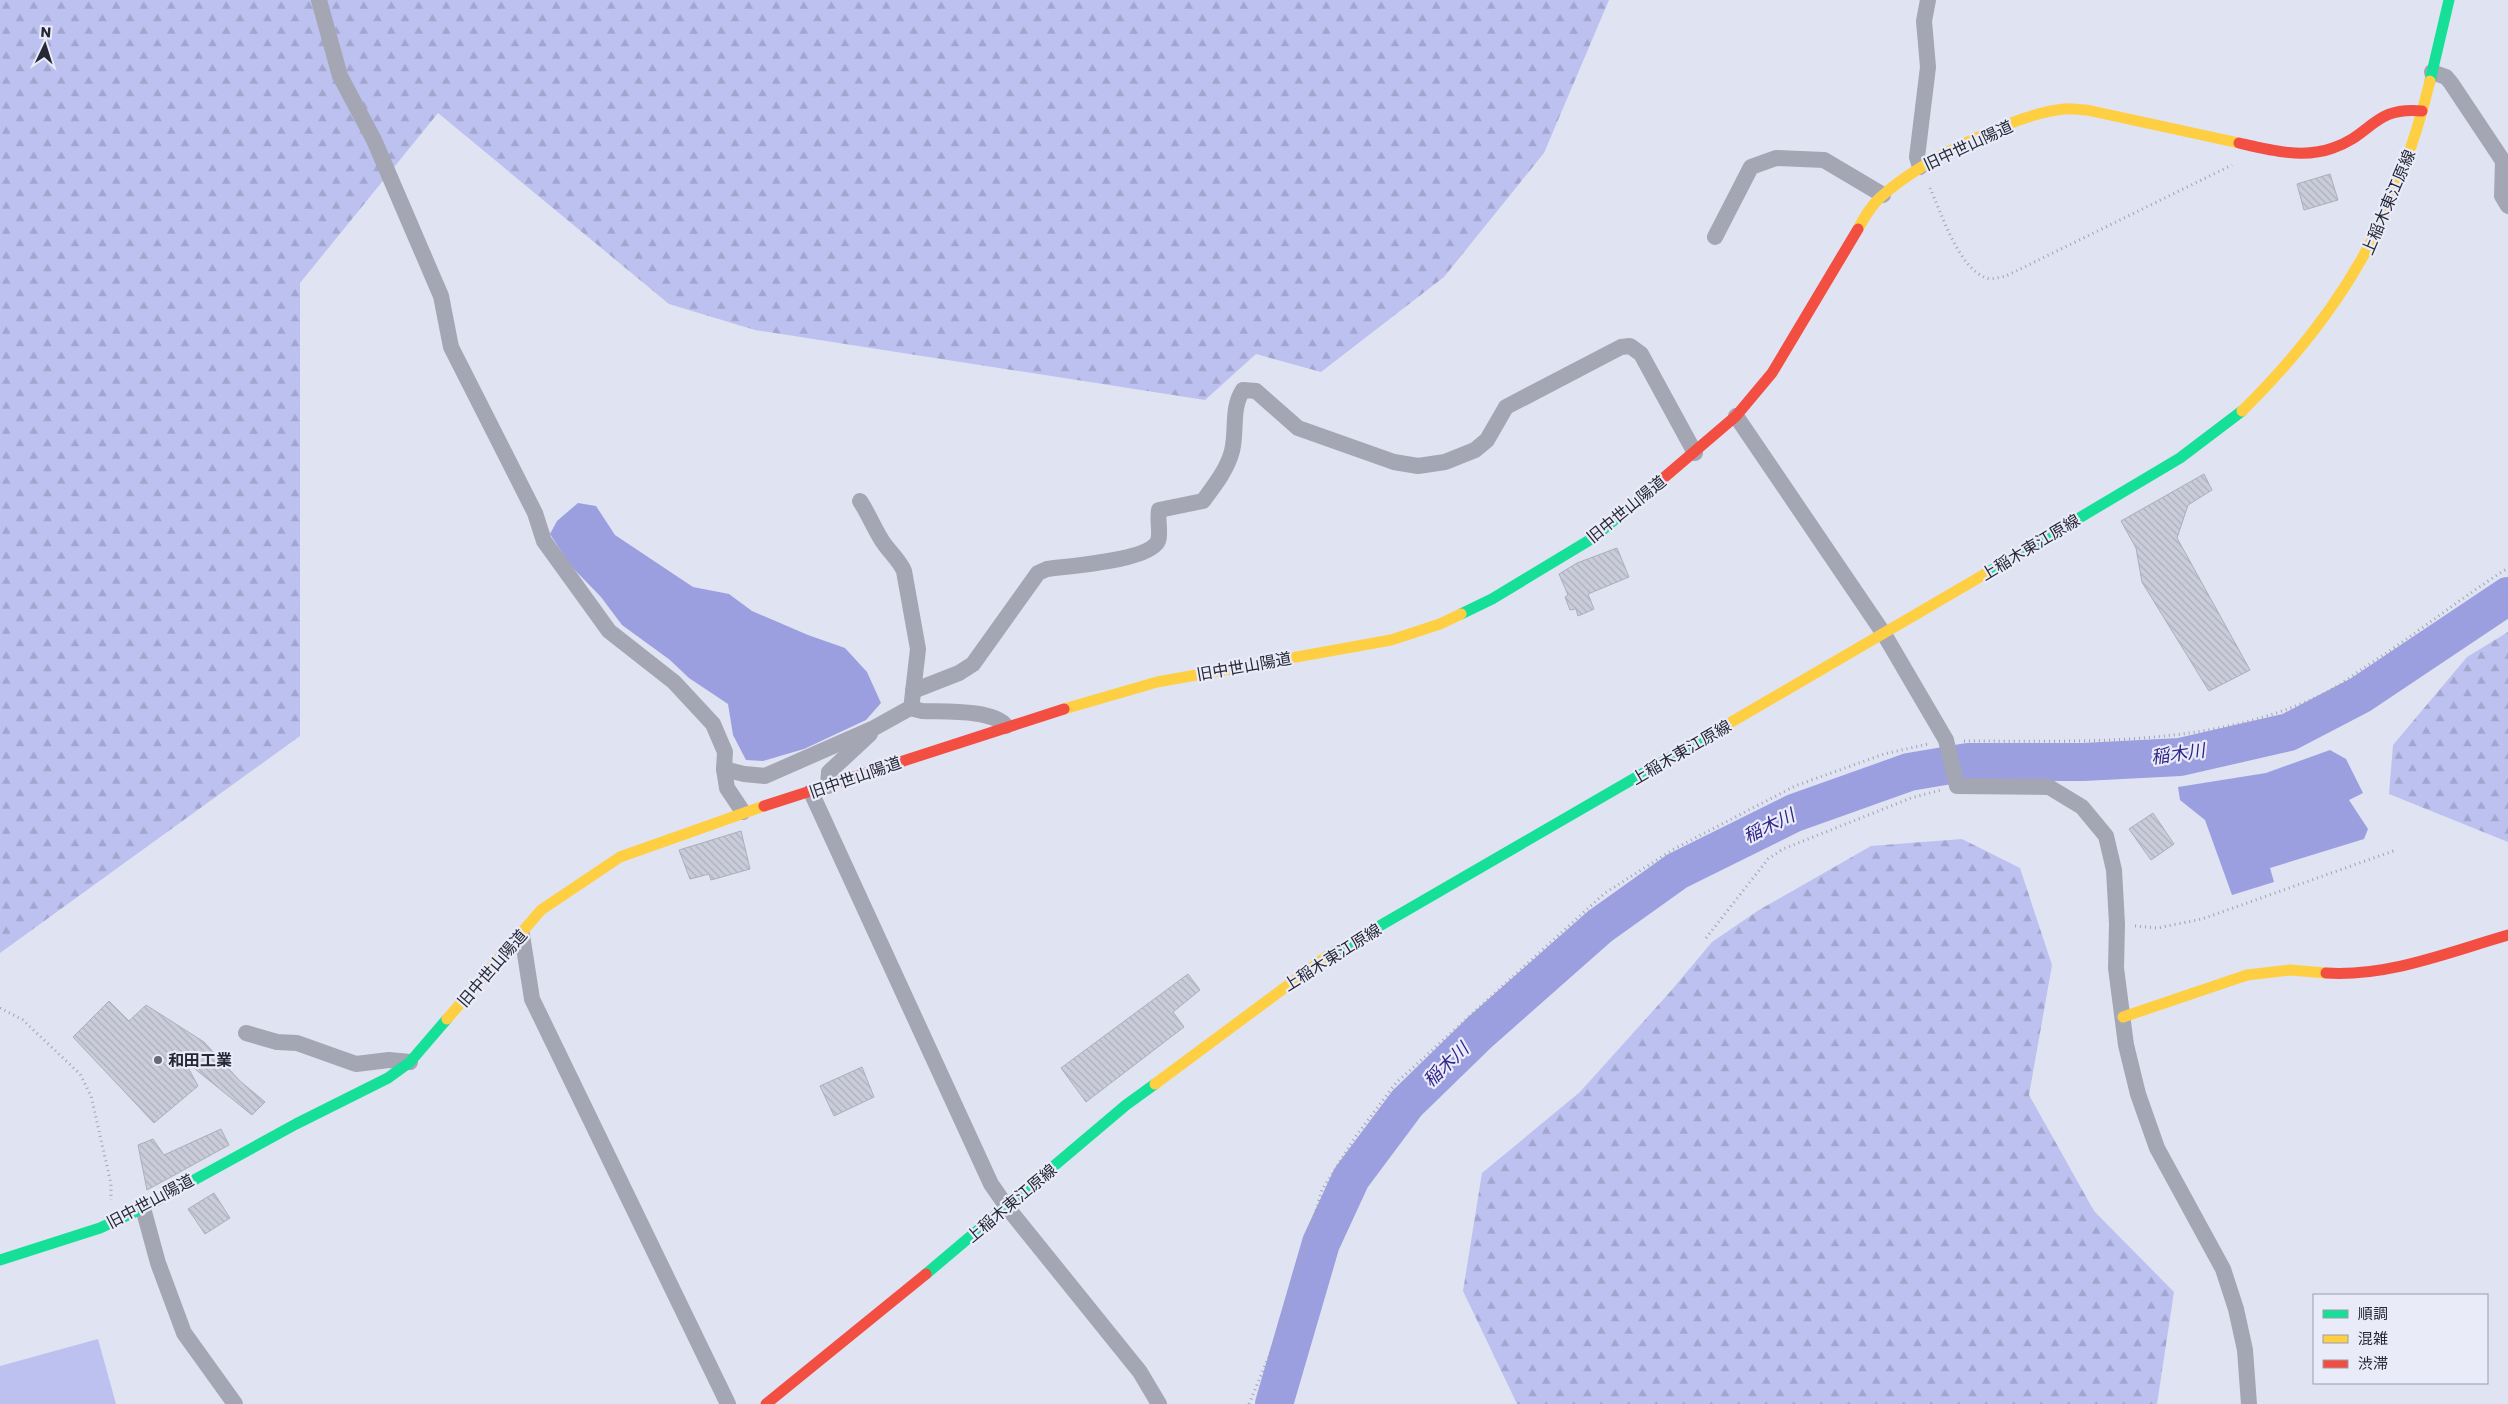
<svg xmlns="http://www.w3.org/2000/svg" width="2508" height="1404" viewBox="0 0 2508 1404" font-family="Poppins,'Noto Sans JP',sans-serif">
	<defs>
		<pattern id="forest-firs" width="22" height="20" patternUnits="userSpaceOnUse" patternTransform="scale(1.25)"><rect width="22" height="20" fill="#bdc1f0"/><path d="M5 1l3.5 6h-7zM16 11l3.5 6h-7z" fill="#a2a6ce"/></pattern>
		<pattern id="building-back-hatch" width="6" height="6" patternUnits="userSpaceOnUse" patternTransform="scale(1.25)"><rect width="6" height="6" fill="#caccda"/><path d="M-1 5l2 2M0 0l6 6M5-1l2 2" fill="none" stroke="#aeafbc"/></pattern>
	</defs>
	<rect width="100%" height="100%" fill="#e0e3f2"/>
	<!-- grass -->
	<path fill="#bdc1f0" d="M 98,1339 L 116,1404 L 0,1404 L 0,1366 Z"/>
	<!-- forest -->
	<g fill="url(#forest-firs)">
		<path d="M 0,0 L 1609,0 L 1544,153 L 1444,277 L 1321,372 L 1256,354 L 1205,400 L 755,330 L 669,304 L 438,113 L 300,283 L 300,736 L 0,953 Z"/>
		<path d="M 2508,632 L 2508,842 L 2389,794 L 2393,745 L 2467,657 Z"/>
		<path d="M 1962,839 L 2020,868 L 2052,965 L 2029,1095 L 2094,1211 L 2174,1292 L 2157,1404 L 1517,1404 L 1463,1291 L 1482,1173 L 1580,1092 L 1670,992 L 1712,942 L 1759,910 L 1871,846 Z"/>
	</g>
	<!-- water -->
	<g fill="#9b9fe0">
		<path d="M 578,503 L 596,506 L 615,535 L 693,587 L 729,594 L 752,611 L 808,635 L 845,648 L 867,672 L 881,703 L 866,720 L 804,749 L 763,761 L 746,760 L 733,735 L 728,704 L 689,678 L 670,660 L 622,625 L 601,597 L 570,565 L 550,534 L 557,521 Z"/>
		<path d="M 2330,750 L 2346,759 L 2363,793 L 2349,800 L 2368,829 L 2364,839 L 2270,868 L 2274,882 L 2232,895 L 2205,820 L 2180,800 L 2178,787 L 2266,773 Z"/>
	</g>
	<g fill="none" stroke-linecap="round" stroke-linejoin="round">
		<!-- river -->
		<path stroke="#9b9fe0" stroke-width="38" d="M 1274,1404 L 1321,1243 L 1351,1178 L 1407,1103 L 1480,1032 L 1600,926 L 1677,871 L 1794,813 L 1909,772 L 1968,762 L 2083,762 L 2180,757 L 2289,732 L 2360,695 L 2508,596"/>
	</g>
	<!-- building -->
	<g fill="url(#building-back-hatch)" stroke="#acaeba">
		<path d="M 2330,174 L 2338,200 L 2304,210 L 2297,184 Z"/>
		<path d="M 2204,474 L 2212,490 L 2188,505 L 2177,538 L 2250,670 L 2209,691 L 2142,582 L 2136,548 L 2121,521 Z"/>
		<path d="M 1617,548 L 1629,577 L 1588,594 L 1594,609 L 1578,616 L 1576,609 L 1570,610 L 1565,597 L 1568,595 L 1559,574 L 1577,563 Z"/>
		<path d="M 2153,813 L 2174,844 L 2151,860 L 2129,829 Z"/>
		<path d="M 741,831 L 750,869 L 711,880 L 709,874 L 690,879 L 679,850 Z"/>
		<path d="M 1188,974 L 1200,990 L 1173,1012 L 1184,1027 L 1086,1102 L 1061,1068 Z"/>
		<path d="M 109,1001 L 129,1021 L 146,1005 L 204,1042 L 240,1081 L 265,1102 L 252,1115 L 184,1060 L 198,1086 L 154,1123 L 73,1037 Z"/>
		<path d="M 862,1067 L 874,1097 L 834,1116 L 820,1086 Z"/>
		<path d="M 221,1129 L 229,1145 L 147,1190 L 138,1145 L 153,1139 L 164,1155 Z"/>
		<path d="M 214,1193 L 230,1218 L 205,1234 L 188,1209 Z"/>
	</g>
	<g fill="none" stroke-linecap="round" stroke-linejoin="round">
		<!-- path -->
		<g stroke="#a2a3b0" stroke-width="3" stroke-dasharray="1 4" stroke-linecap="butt">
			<path d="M 1930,188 C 1941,212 1959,270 1987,278 C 1992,280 2000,277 2006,276 L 2232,165"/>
			<path d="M 1964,741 C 2085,741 2216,748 2327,692 C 2341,685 2353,675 2365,667 C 2414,636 2459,599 2508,568"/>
			<path d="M 2135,926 L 2157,928 L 2202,919 L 2396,850"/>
			<path d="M 1706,938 L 1768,859 L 1783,849 L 1911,798 L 1941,790"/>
			<path d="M 0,1008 L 23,1020 L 80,1074 L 91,1096 L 111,1184 L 111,1200"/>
			<path d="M 1249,1404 L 1283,1323 L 1322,1190 L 1356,1136 L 1396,1083 L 1605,893 L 1674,849 L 1795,786 L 1884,754 L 1928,744"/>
		</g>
		<!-- street -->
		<g stroke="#a4a6b3" stroke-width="16">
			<path d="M 319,0 L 340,76 L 374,140 L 441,296 L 451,347 L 535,513 L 544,541 L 609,631 L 674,682 L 713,724 L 725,752 L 724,769 L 727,788 L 743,812"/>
			<path d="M 2432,72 L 2446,77 L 2451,83 L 2503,161 L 2502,196 L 2508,206"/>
			<path d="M 1920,167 L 1917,157 L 1928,67 L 1924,21 L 1928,0"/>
			<path d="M 1715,237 L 1751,167 L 1776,158 L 1824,160 L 1883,195"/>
			<path d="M 1736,416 L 1884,634 L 1946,740 L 1957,786 L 2049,787 L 2082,807 L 2106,836 L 2114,870 L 2117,924 L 2116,968 L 2126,1045 L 2138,1094 L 2157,1148 L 2223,1269 L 2236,1309 L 2245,1350 L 2249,1404"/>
			<path d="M 860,501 C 868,513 873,526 881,539 C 888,551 899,559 904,571 L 918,649 L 912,701"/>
			<path d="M 913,691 L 959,673 L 973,664 L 1038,573 L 1047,569 C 1068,566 1149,561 1158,541 C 1161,533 1157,520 1159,510 L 1203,501 C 1214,486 1227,470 1232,451 C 1237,431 1231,408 1243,390 L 1256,391 L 1298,428 L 1394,462 L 1418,466 L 1445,462 L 1475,450 L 1487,440 L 1506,407 L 1621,347 L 1630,346 L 1641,354 L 1695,453"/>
			<path d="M 724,769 L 744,774 L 765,776 L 874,728 L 910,708 L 922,711 C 943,712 993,709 1006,726"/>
			<path d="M 828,786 L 829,772 L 870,734"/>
			<path d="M 811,792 L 991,1184 L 1007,1207 L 1140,1372 L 1159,1404"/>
			<path d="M 522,935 L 532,999 L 728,1404"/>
			<path d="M 246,1033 L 277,1042 L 297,1043 L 356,1064 L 389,1060 L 410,1062"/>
			<path d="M 143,1208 L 158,1263 L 184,1333 L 235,1404"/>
		</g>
		<!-- fast -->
		<g stroke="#16e098" stroke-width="11">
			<path d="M 2430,81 L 2449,0"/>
			<path d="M 1985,574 L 2180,458 L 2242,411"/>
			<path d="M 1461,614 L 1492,599 L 1593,538 L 1660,481"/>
			<path d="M 1326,957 L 1716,731"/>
			<path d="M 0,1260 L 100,1228 L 143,1208 L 296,1124 L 388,1078 L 410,1062 L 447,1019"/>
			<path d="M 926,1274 L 1126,1105 L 1155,1084"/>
		</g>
		<!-- slow -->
		<g stroke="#ffcf43" stroke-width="11">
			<path d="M 1858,229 C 1865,216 1872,204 1883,195 C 1920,162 2014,114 2064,109 C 2071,108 2080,110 2087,110 L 2239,143"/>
			<path d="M 2242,411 C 2342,313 2397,216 2430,81"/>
			<path d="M 1064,709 L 1157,682 L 1391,640 L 1440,624 L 1461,614"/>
			<path d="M 1716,731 L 1985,574"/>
			<path d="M 2123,1017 L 2247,975 L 2290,970 L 2326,973"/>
			<path d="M 447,1019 L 541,910 L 620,857 L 764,806"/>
			<path d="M 1155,1084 L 1326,957"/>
		</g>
		<!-- jam -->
		<g stroke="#f24e42" stroke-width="11">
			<path d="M 2239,143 C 2269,150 2303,159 2333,148 C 2372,135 2374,106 2422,111"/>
			<path d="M 1660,481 L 1736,416 L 1772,373 L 1858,229"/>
			<path d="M 764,806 L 1064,709"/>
			<path d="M 2326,973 C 2388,977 2449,952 2508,935"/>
			<path d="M 766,1404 L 926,1274"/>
		</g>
	</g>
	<!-- markers -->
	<circle fill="#686977" stroke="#e9ebf9" stroke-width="2" cx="158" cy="1060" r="5"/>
	<g text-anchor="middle" stroke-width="4.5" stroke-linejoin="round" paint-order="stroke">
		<!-- street labels -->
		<g font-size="16" fill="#272835" stroke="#e9ebf9">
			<text transform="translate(1968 145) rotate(-25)" y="6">旧中世山陽道</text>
			<text transform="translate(2388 202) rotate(-67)" y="6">上稲木東江原線</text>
			<text transform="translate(1626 509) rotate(-39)" y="6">旧中世山陽道</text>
			<text transform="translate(2030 547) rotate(-31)" y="6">上稲木東江原線</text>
			<text transform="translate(1244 666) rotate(-10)" y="6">旧中世山陽道</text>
			<text transform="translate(1681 752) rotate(-30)" y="6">上稲木東江原線</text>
			<text transform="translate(855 777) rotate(-19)" y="6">旧中世山陽道</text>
			<text transform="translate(1332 957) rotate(-32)" y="6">上稲木東江原線</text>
			<text transform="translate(492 968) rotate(-49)" y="6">旧中世山陽道</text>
			<text transform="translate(150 1201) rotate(-28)" y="6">旧中世山陽道</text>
			<text transform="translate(1011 1203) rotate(-40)" y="6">上稲木東江原線</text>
		</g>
		<!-- poi labels -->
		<g font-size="16" font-weight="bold" fill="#272835" stroke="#e9ebf9" text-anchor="start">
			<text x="168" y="1066">和田工業</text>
		</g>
		<!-- water labels -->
		<g font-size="18" font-style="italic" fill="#312388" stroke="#e9ebf9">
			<text transform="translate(2178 754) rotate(-8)" y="6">稲木川</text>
			<text transform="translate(1769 826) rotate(-26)" y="6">稲木川</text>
			<text transform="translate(1446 1065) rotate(-44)" y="6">稲木川</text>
		</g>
	</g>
	<!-- legend -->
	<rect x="2313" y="1294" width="175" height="90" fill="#e9ebf9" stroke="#9b9dab"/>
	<rect x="2323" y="1310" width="25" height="8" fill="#16e098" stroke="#9b9dab"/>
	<text x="2358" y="1319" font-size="15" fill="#272835">順調</text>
	<rect x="2323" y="1335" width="25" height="8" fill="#ffcf43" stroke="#9b9dab"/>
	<text x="2358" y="1344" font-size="15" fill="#272835">混雑</text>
	<rect x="2323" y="1360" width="25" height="8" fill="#f24e42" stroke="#9b9dab"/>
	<text x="2358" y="1369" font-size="15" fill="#272835">渋滞</text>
	<!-- north arrow -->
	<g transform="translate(45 45) rotate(4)" stroke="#e9ebf9" stroke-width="4" paint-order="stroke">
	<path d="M0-4L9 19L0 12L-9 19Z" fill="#272835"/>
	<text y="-8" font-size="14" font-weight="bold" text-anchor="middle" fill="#272835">N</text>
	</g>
</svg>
